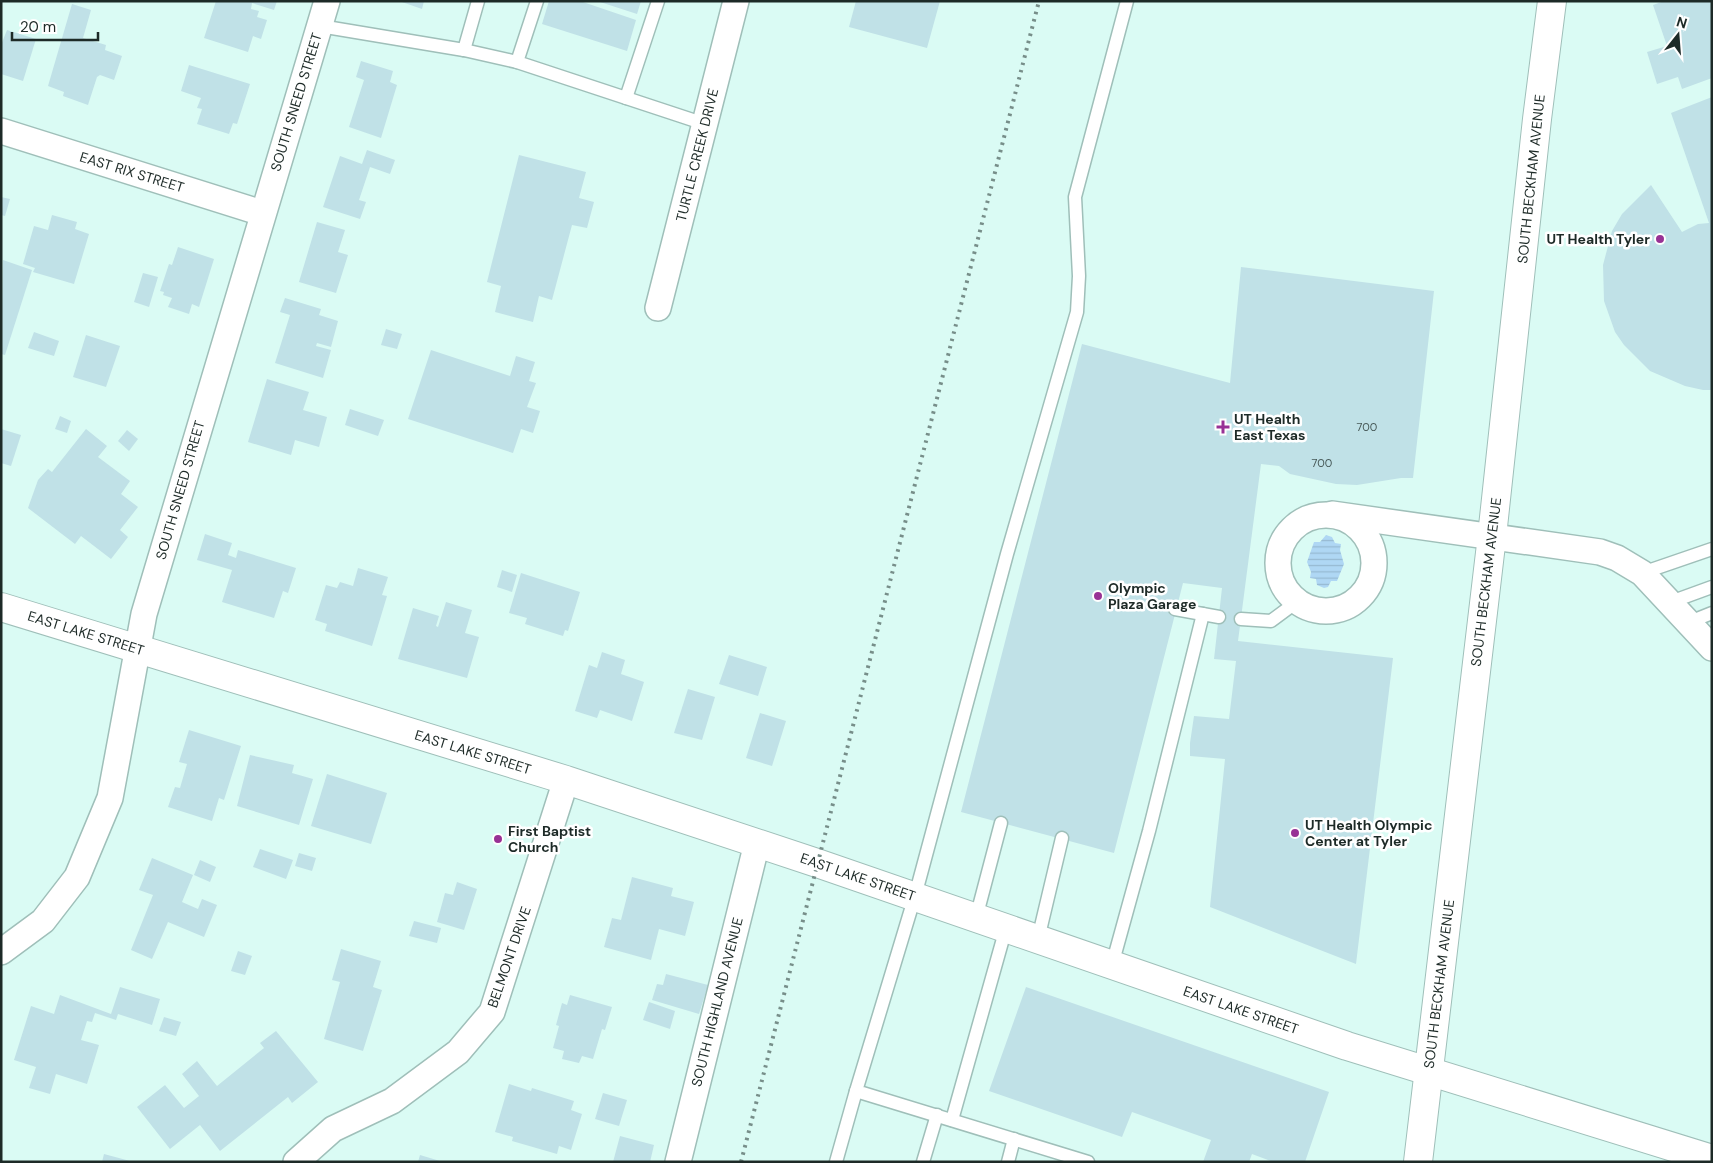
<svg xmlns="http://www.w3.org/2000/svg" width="1713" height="1163" viewBox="0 0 1713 1163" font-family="'DM Sans',sans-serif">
	<defs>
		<pattern id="water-rules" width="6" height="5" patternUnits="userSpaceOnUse" patternTransform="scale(1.25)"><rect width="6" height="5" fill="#afd7f4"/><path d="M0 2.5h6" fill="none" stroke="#96b9d1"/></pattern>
	</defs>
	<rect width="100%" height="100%" fill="#dafbf4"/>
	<!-- water -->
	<path fill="url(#water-rules)" d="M 1326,535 L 1332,537 L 1335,543 L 1341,544 L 1340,550 L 1344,564 L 1337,581 L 1331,581 L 1328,587 L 1324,588 L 1317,585 L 1316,579 L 1310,578 L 1311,572 L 1307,562 L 1314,542 L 1320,542 Z"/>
	<!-- building -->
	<g fill="#c0e1e7">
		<path d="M 216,1 L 277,1 L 274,10 L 252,3 L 251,9 L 259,11 L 257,17 L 267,20 L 261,39 L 253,36 L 248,52 L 204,38 Z"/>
		<path d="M 399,1 L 424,1 L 422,9 Z"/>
		<path d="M 549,1 L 580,1 L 636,20 L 627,51 L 542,24 Z"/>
		<path d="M 597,1 L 641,1 L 637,14 Z"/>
		<path d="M 856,1 L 940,1 L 927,48 L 849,27 Z"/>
		<path d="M 1664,1 L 1712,1 L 1712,78 L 1682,89 L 1678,77 L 1657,84 L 1647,52 L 1667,46 L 1653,5 Z"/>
		<path d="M 72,4 L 91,10 L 83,38 L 106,45 L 105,50 L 122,56 L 114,80 L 100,75 L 97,77 L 88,105 L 63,96 L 64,92 L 48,86 Z"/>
		<path d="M 7,30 L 36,39 L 23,81 L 1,74 L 1,45 Z"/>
		<path d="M 361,61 L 393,71 L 390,82 L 397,85 L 381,138 L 349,127 L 364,80 L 356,77 Z"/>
		<path d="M 189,65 L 250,84 L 237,124 L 233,123 L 229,134 L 197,124 L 202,109 L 197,108 L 201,98 L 181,91 Z"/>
		<path d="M 1712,97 L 1712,390 L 1703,390 L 1685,386 L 1650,371 L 1624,345 L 1615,332 L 1604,301 L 1603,265 L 1612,231 L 1622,214 L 1651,185 L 1682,232 L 1698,224 L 1709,223 L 1671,113 Z"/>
		<path d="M 367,150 L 395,160 L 390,174 L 370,167 L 359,200 L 366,202 L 360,219 L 323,207 L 340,156 L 362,164 Z"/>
		<path d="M 519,155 L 586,172 L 579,198 L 594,202 L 587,228 L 572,225 L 552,300 L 539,296 L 533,322 L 495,312 L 501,286 L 487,282 Z"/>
		<path d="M 1,197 L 10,199 L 5,216 L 1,215 Z"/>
		<path d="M 52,215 L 77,222 L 75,229 L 89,234 L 74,284 L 33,272 L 35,268 L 23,264 L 34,226 L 48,230 Z"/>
		<path d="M 317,222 L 345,230 L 338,252 L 348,255 L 336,293 L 299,282 Z"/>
		<path d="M 178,247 L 214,259 L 199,307 L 192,304 L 189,314 L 168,307 L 172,298 L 163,295 L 164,292 L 160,291 L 169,264 L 172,265 Z"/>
		<path d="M 3,260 L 32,270 L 5,355 L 1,354 Z"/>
		<path d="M 1241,267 L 1434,291 L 1413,478 L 1401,478 L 1357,485 L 1336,484 L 1290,474 L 1279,466 L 1261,464 L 1238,641 L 1393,658 L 1356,964 L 1210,907 L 1225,759 L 1190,756 L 1190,743 L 1194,716 L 1229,719 L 1236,661 L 1214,659 L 1222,588 L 1183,583 L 1114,853 L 961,812 L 1082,344 L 1230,383 Z"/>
		<path d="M 143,273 L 158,277 L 149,307 L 134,302 Z"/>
		<path d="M 285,298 L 321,309 L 319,315 L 338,321 L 331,347 L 317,343 L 316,346 L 331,350 L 323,378 L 275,363 L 290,315 L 280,312 Z"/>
		<path d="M 386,329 L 402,334 L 397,349 L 381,345 Z"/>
		<path d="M 34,332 L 59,341 L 54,356 L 28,348 Z"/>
		<path d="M 86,335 L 120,346 L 106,387 L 73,377 Z"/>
		<path d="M 431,350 L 510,376 L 516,356 L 535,362 L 529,381 L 536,383 L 527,407 L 540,411 L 533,433 L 521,429 L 513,453 L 408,419 Z"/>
		<path d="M 267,379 L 309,392 L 303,410 L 327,417 L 319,447 L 295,440 L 291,455 L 248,442 Z"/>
		<path d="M 350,409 L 384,420 L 378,436 L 345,425 Z"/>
		<path d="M 60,416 L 71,421 L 67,433 L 55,429 Z"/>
		<path d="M 1,429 L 21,435 L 11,466 L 1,463 Z"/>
		<path d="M 86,429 L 107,446 L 98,457 L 130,481 L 121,494 L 138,507 L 120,530 L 128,537 L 111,559 L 81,536 L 75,544 L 28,508 L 38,480 L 48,469 L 52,472 Z"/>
		<path d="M 127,430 L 138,439 L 129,451 L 118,441 Z"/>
		<path d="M 205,534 L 232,543 L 228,555 L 236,558 L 238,550 L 296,568 L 288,593 L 283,591 L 274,618 L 222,602 L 232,570 L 197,560 Z"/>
		<path d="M 358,568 L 388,577 L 382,595 L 387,596 L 372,646 L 325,631 L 327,624 L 315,620 L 326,585 L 337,588 L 340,582 L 353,586 Z"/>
		<path d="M 502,570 L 517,575 L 512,592 L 497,587 Z"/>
		<path d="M 521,573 L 580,592 L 568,631 L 565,630 L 563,636 L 525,624 L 527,618 L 509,613 Z"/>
		<path d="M 446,602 L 472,610 L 465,633 L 479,637 L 467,678 L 398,659 L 413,608 L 439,616 L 436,626 L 438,627 Z"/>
		<path d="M 602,652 L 625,660 L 621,674 L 644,682 L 632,721 L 600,710 L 597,718 L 575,711 L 589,665 L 597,668 Z"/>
		<path d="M 729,655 L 767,667 L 758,696 L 719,684 Z"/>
		<path d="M 688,689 L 715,697 L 702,740 L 674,733 Z"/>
		<path d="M 760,713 L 786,721 L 772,766 L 746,758 Z"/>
		<path d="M 189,730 L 241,746 L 224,800 L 219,798 L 212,821 L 168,807 L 175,787 L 180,788 L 187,764 L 179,762 Z"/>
		<path d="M 250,755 L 294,765 L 292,773 L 313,779 L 299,825 L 237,806 Z"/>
		<path d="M 327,774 L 387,793 L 371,844 L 311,826 Z"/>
		<path d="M 260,849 L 293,860 L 286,879 L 253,867 Z"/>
		<path d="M 299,853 L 316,858 L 312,871 L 295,866 Z"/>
		<path d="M 152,858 L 193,875 L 182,902 L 198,909 L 202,899 L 217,905 L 204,937 L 168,922 L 152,959 L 131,950 L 153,895 L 139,890 Z"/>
		<path d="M 200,860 L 216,867 L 210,882 L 194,875 Z"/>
		<path d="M 632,877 L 673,888 L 671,896 L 694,902 L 685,936 L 659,929 L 651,960 L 604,947 L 612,918 L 621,920 Z"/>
		<path d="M 457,882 L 477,889 L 464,930 L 437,922 L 445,893 L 453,895 Z"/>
		<path d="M 414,921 L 441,928 L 437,943 L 409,936 Z"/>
		<path d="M 341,949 L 381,961 L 373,987 L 382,990 L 363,1051 L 324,1039 L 340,982 L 332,980 Z"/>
		<path d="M 238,951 L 252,956 L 245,975 L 231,971 Z"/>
		<path d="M 666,974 L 708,985 L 699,1014 L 652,1000 L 657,984 L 663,985 Z"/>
		<path d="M 120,987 L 160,999 L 152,1025 L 118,1014 L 116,1020 L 95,1013 L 92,1022 L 87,1021 L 81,1040 L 99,1045 L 87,1084 L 56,1074 L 50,1094 L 29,1088 L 36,1067 L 14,1060 L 31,1006 L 54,1014 L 60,995 L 111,1014 Z"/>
		<path d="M 1026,987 L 1329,1092 L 1305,1162 L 1273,1162 L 1252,1154 L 1249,1162 L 1203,1162 L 1211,1140 L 1132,1112 L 1122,1137 L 989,1091 Z"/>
		<path d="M 570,995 L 612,1007 L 605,1030 L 602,1029 L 593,1059 L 582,1056 L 579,1063 L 562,1059 L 564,1051 L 553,1048 L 559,1026 L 556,1025 L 562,1003 L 567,1005 Z"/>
		<path d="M 649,1002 L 675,1011 L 670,1029 L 643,1020 Z"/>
		<path d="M 164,1017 L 181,1022 L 176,1036 L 159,1031 Z"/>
		<path d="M 276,1031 L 318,1082 L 292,1103 L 288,1097 L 220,1151 L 200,1125 L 170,1149 L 137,1107 L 165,1085 L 184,1108 L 199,1096 L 182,1074 L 197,1061 L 217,1086 L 264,1048 L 260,1043 Z"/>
		<path d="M 509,1084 L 531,1091 L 532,1088 L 574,1101 L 571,1110 L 582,1114 L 571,1150 L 559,1146 L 557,1154 L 512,1141 L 513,1137 L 495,1132 Z"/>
		<path d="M 603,1093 L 627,1100 L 619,1126 L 595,1119 Z"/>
		<path d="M 620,1136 L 654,1145 L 650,1162 L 613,1162 Z"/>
		<path d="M 104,1154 L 130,1161 L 130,1162 L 102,1162 Z"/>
		<path d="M 420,1155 L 440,1161 L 440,1162 L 418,1162 Z"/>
	</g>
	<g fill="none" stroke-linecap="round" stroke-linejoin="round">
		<defs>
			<g id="service">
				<path d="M 537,1 L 517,62 L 705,124"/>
				<path d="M 320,26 L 464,50 L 517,62"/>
				<path d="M 464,50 L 478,1"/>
				<path d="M 626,98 L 658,1"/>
				<path d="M 1642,573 L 1712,549"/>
				<path d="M 1668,603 L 1712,587"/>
				<path d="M 1175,609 L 1219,617"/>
				<path d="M 1241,619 L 1271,621 L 1298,601"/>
				<path d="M 1687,623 L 1712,613"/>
				<path d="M 976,918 L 1001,823"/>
				<path d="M 1038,939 L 1062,838"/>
				<path d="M 1112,965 L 1149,831 L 1203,614"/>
				<path d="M 952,1120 L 1006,928"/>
				<path d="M 836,1162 L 856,1091"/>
				<path d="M 923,1162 L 937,1115"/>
				<path d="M 1008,1162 L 1014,1139"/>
				<path d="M 1088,1162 L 856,1091 L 915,896 L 1007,554 L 1077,312 L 1079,276 L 1075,197 L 1127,1"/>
			</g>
			<g id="minor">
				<path d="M 1,131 L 262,213"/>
				<path d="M 658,308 L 736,1"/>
				<path d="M 1332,514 L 1600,552 L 1617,558 L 1642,573 L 1712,648"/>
				<circle cx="1326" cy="563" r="48"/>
				<path d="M 1,952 L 43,921 L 77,877 L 110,798 L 144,614 L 327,1"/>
				<path d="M 296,1162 L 333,1129 L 392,1101 L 458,1052 L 492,1012 L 566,780"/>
				<path d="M 678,1162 L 757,843"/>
			</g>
			<path id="tertiary" d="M 1,607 L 566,780 L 817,863 L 1347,1046 L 1712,1159"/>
			<path id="primary" d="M 1418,1162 L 1492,536 L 1537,119 L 1552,1"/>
		</defs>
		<!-- service casing -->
		<use href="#service" stroke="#9fbfb9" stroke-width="15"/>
		<!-- minor casing -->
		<use href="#minor" stroke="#9fbfb9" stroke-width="28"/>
		<!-- tertiary casing -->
		<use href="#tertiary" stroke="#9fbfb9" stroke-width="30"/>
		<!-- primary casing -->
		<use href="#primary" stroke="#9fbfb9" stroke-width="30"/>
		<!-- service -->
		<use href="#service" stroke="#fff" stroke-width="12"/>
		<!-- minor -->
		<use href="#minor" stroke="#fff" stroke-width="25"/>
		<!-- tertiary -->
		<use href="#tertiary" stroke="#fff" stroke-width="28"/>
		<!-- primary -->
		<use href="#primary" stroke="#fff" stroke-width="28"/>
		<!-- rail -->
		<path stroke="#778e89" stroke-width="4" stroke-dasharray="2.5 5" stroke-linecap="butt" d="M 741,1162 L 1039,1"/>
	</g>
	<!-- markers -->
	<g fill="#983195" stroke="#fff" stroke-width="2">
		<circle cx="1660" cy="239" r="5"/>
		<path d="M1220.5 419.5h5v5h5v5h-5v5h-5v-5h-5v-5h5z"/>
		<circle cx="1098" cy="596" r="5"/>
		<circle cx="1295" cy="833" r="5"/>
		<circle cx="498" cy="839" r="5"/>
	</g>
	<g text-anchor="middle" stroke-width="5" stroke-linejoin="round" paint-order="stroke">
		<!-- number labels -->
		<g font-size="11" fill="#465857">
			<text x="1367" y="431">700</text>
			<text x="1322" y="467">700</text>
		</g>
		<!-- street labels -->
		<g font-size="14" fill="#1d2a27" stroke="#fff">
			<text transform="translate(296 102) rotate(-73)" y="5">SOUTH SNEED STREET</text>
			<text transform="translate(697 155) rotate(-76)" y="5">TURTLE CREEK DRIVE</text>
			<text transform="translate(132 172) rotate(17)" y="5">EAST RIX STREET</text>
			<text transform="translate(1531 179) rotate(-84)" y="5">SOUTH BECKHAM AVENUE</text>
			<text transform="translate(180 490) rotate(-74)" y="5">SOUTH SNEED STREET</text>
			<text transform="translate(1486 582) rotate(-83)" y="5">SOUTH BECKHAM AVENUE</text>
			<text transform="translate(86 633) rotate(17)" y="5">EAST LAKE STREET</text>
			<text transform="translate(473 752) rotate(17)" y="5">EAST LAKE STREET</text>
			<text transform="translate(858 877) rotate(19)" y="5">EAST LAKE STREET</text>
			<text transform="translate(509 957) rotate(-71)" y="5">BELMONT DRIVE</text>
			<text transform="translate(1439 984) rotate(-83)" y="5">SOUTH BECKHAM AVENUE</text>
			<text transform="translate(717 1002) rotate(-76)" y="5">SOUTH HIGHLAND AVENUE</text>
			<text transform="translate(1241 1010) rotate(19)" y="5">EAST LAKE STREET</text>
		</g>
		<!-- poi labels -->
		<g font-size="14" font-weight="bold" fill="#1d2a27" stroke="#fff" text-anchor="start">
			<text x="1650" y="244" text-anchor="end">UT Health Tyler</text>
			<text x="1234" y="424">UT Health<tspan x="1234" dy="16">East Texas</tspan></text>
			<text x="1108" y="593">Olympic<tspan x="1108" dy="16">Plaza Garage</tspan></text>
			<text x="1305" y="830">UT Health Olympic<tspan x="1305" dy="16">Center at Tyler</tspan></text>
			<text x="508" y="836">First Baptist<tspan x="508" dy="16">Church</tspan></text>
		</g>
	</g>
	<!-- border -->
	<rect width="1713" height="1163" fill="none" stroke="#1d2a27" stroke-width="5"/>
	<!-- north arrow -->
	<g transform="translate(1678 35) rotate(17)" stroke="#ffffff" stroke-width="4" paint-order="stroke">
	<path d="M0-4L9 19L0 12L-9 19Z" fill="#1d2a27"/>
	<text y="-8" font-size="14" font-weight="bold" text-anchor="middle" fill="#1d2a27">N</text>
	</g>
	<!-- scale -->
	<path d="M12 32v8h86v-8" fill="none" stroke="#1d2a27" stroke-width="2.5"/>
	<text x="20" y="32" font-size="15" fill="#1d2a27" stroke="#ffffff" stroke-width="4" paint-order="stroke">20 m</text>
</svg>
